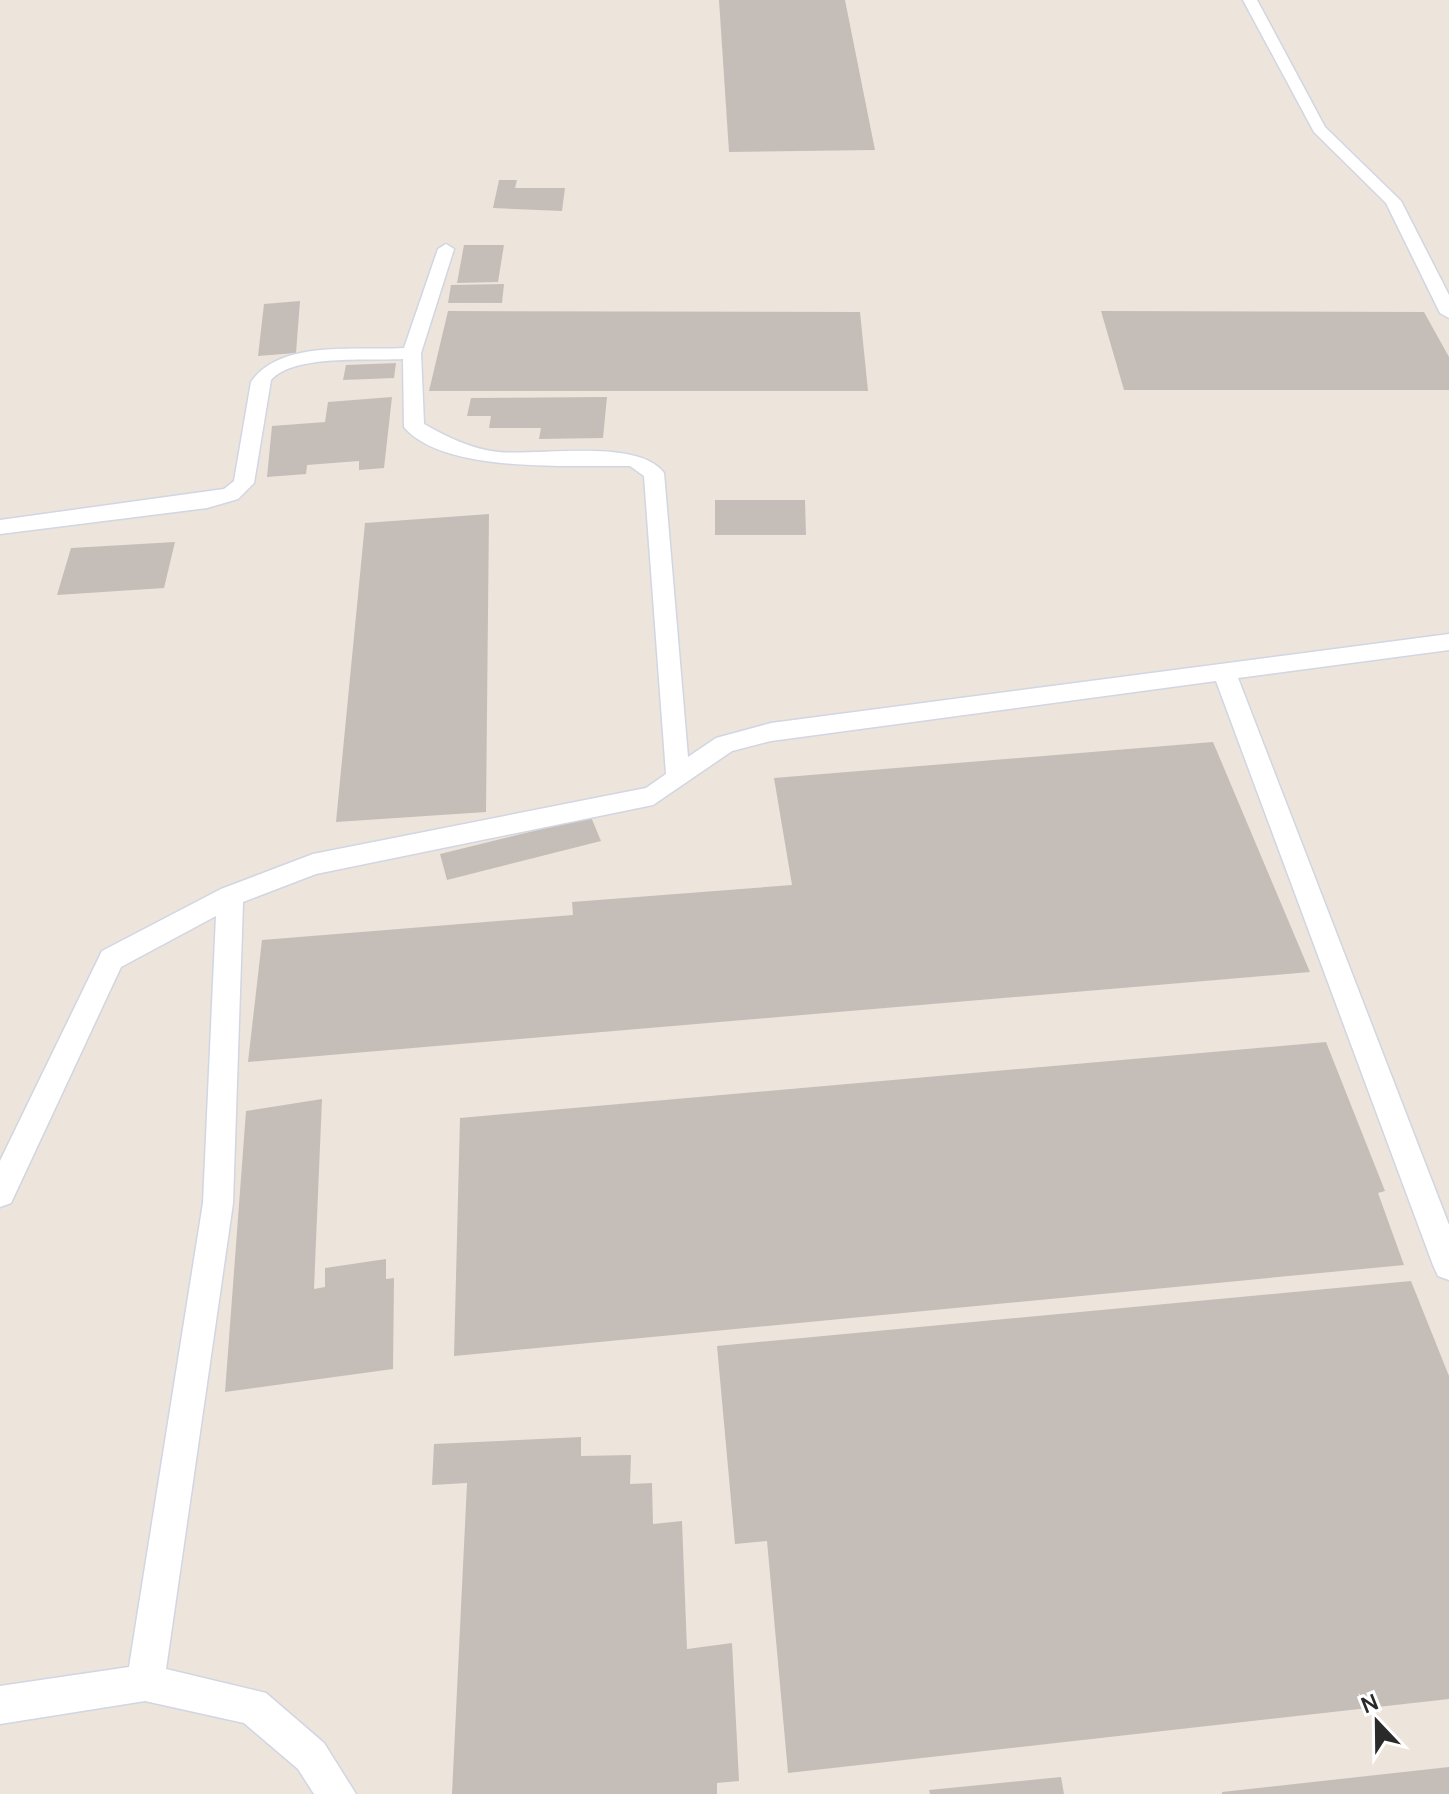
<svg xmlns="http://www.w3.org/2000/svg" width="1449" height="1794" viewBox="0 0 1449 1794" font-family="Manrope,sans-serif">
	<rect width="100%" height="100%" fill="#ede4dc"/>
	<!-- building -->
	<g fill="#c5beb8">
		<path d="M 719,0 L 845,0 L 875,150 L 729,152 Z"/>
		<path d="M 499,180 L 517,180 L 515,188 L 565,188 L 562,211 L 493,208 Z"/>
		<path d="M 464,245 L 504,245 L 498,282 L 457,283 Z"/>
		<path d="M 504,284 L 502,303 L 448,303 L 451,285 Z"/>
		<path d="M 300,301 L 296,353 L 258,356 L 264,304 Z"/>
		<path d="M 448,311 L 860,312 L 868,391 L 429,391 Z"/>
		<path d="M 1101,311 L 1424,312 L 1449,357 L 1449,390 L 1124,390 Z"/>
		<path d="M 396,363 L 394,378 L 343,380 L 346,365 Z"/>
		<path d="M 392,397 L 384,468 L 359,470 L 359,461 L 307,465 L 306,474 L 267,477 L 272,426 L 325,422 L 328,402 Z"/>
		<path d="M 607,397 L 603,438 L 539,439 L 541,428 L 489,428 L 491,416 L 467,416 L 471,398 Z"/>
		<path d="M 715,500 L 805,500 L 806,535 L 715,535 Z"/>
		<path d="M 489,514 L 486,812 L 336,822 L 365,523 Z"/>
		<path d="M 175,542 L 164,588 L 57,595 L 71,548 Z"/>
		<path d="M 1213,742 L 1310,972 L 248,1062 L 262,940 L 573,915 L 572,902 L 792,885 L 774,778 Z"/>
		<path d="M 591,817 L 601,841 L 447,880 L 440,854 Z"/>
		<path d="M 1326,1042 L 1385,1191 L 1378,1193 L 1404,1265 L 454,1356 L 460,1118 Z"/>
		<path d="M 322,1099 L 314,1289 L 325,1287 L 325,1268 L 386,1259 L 386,1279 L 394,1278 L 393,1369 L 225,1392 L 246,1111 Z"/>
		<path d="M 1411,1281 L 1449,1376 L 1449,1699 L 788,1773 L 767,1541 L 735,1544 L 717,1346 Z"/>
		<path d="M 581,1437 L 581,1456 L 631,1455 L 630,1484 L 652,1483 L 653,1524 L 682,1521 L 687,1649 L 732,1643 L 739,1781 L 717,1783 L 717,1794 L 452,1794 L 467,1483 L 432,1485 L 434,1444 Z"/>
		<path d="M 1449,1767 L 1449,1794 L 1222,1794 L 1222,1792 Z"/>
		<path d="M 1061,1777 L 1064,1794 L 930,1794 L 929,1790 Z"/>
	</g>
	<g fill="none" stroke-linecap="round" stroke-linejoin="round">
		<defs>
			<g id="service">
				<path d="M 1243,0 L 1257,0 L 1325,127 L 1401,201 L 1449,295 L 1449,318 L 1440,313 L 1386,203 L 1314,132 Z"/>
				<path d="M 446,244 L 454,249 L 421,353 L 424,424 C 447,437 471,449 498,452 C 540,456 638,438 664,473 L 688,757 L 716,738 L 771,723 L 1449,634 L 1449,650 L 1238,678 L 1449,1225 L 1449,1280 L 1438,1276 L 1433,1265 L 1216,681 L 771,741 L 732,751 L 653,805 L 316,874 L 243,902 L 233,1203 L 166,1669 L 266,1693 L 324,1743 L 356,1794 L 314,1794 L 298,1769 L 244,1723 L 145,1701 L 0,1724 L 0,1686 L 129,1667 L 203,1203 L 216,916 L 121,967 L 11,1203 L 0,1207 L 0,1161 L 102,951 L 221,889 L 313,854 L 646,788 L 666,774 L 644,476 L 630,466 C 573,465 443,474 404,427 L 403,359 C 369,361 294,354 271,380 L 254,483 L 238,499 L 207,508 L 0,534 L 0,520 L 224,489 L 234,481 L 251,382 C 280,339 358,351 404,348 L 438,249 Z"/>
			</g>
		</defs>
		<!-- service casing -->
		<use href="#service" stroke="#d1d6e3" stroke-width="3"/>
		<!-- service -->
		<use href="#service" fill="#fff" fill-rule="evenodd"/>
	</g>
	<!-- north arrow -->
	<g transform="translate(1377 1722) rotate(338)" stroke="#ffffff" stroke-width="6" paint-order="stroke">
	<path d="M0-6L14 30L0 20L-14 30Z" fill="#2a2a2a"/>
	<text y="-12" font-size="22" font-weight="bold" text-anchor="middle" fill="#2a2a2a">N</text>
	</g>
</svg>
